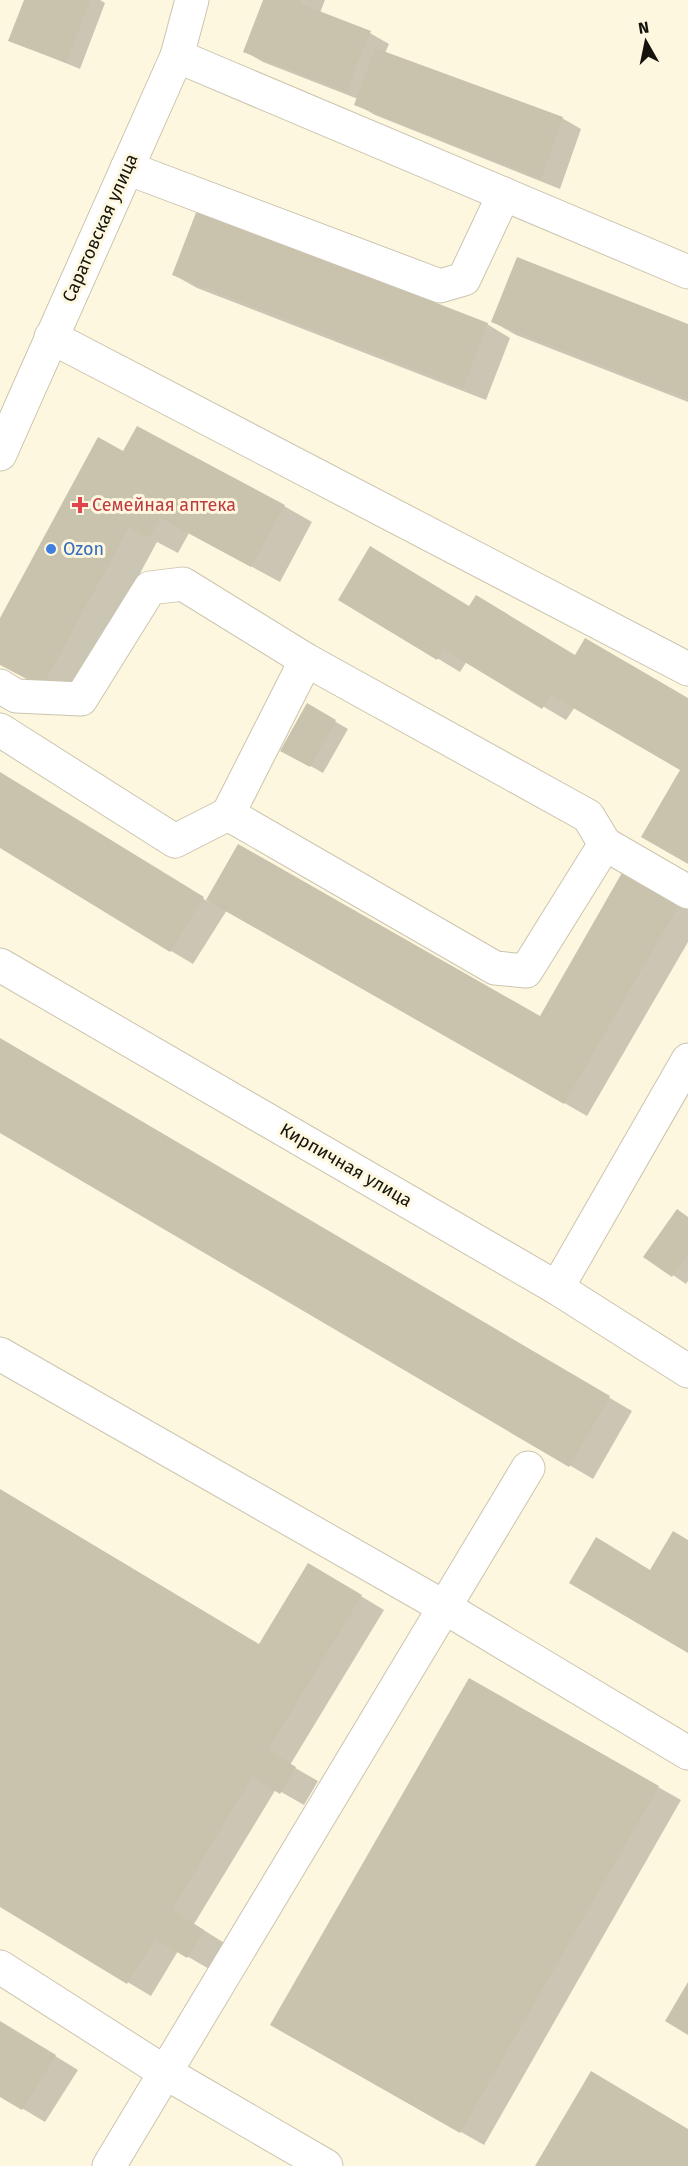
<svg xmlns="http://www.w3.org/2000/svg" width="688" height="2166" viewBox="0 0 688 2166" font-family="'Fira Sans',sans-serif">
	<rect width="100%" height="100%" fill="#fef7e0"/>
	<!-- shadow -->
	<g fill="#0003">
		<path d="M 25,0 L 100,0 L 105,3 L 80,69 L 10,40 Z"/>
		<path d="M 265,0 L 325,0 L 320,13 L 370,33 L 389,44 L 385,53 L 562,118 L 581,129 L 560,189 L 375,115 L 356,104 L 358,99 L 263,62 L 244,51 Z"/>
		<path d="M 174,275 L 487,324 L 510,338 L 486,400 L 197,288 Z"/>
		<path d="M 493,322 L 688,325 L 688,402 L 516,335 Z"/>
		<path d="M 124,453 L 284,506 L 312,522 L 280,582 L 189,533 L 178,553 L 157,542 L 70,702 L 0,664 L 0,621 Z"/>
		<path d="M 340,599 L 470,608 L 576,657 L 688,700 L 688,863 L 682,770 L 575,707 L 566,720 L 467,661 L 460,672 Z"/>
		<path d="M 307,705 L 348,729 L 323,773 L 282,750 Z"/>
		<path d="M 0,773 L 207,901 L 540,1018 L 624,873 L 688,909 L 688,942 L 587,1116 L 227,910 L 193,964 L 171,951 L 0,846 Z"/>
		<path d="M 0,1040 L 632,1411 L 593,1479 L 0,1131 Z"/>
		<path d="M 688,1217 L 688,1281 L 686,1284 L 645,1256 Z"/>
		<path d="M 0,1491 L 260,1646 L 331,1578 L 384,1610 L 290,1765 L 318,1781 L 304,1805 L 276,1789 L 194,1924 L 226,1944 L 211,1970 L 178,1951 L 151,1996 L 0,1906 Z"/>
		<path d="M 469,1680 L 681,1800 L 484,2145 L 272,2025 Z"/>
		<path d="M 0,2022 L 78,2070 L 45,2122 L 0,2095 Z"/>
	</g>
	<!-- building -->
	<g fill="#c9c2ad">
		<path d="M 24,0 L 90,0 L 66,63 L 8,41 Z"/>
		<path d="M 263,0 L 302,0 L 301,4 L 371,31 L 346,92 L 243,52 Z"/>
		<path d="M 375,48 L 563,117 L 541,179 L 354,105 Z"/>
		<path d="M 197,210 L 488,323 L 463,388 L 172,275 Z"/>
		<path d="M 517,257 L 688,324 L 688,399 L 491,322 Z"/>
		<path d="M 137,426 L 285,505 L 251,567 L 160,518 L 149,538 L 129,527 L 42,687 L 0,665 L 0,618 L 98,437 L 123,451 Z"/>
		<path d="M 370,546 L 469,606 L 476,595 L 575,655 L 585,638 L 688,698 L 688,864 L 641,837 L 680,770 L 551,695 L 542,709 L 443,649 L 437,660 L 338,600 Z"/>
		<path d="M 307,703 L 336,720 L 310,767 L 280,751 Z"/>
		<path d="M 0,772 L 204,897 L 170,952 L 0,848 Z"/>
		<path d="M 238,844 L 540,1016 L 623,871 L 680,903 L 564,1104 L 206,900 Z"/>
		<path d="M 0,1038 L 610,1396 L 569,1467 L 0,1133 Z"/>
		<path d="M 677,1209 L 688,1217 L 688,1255 L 672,1277 L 643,1257 Z"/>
		<path d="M 0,1489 L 259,1644 L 308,1563 L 362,1595 L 268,1750 L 296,1767 L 280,1794 L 252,1777 L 172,1910 L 204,1930 L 187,1958 L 155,1939 L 127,1984 L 0,1907 Z"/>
		<path d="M 673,1531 L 688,1540 L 688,1653 L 569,1583 L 596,1537 L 650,1570 Z"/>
		<path d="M 469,1678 L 659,1786 L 460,2133 L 270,2025 Z"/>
		<path d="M 688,1982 L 688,2035 L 665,2021 Z"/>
		<path d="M 0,2021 L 56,2055 L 22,2110 L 0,2097 Z"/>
		<path d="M 591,2071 L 688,2129 L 688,2166 L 535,2166 Z"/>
	</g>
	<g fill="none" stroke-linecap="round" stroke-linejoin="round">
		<defs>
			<g id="minor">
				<path d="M 177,56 L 688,272"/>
				<path d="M 127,168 L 440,286 L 464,279 L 504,194"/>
				<path d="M 51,337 L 688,669"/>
				<path d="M 0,454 L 177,56 L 192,0"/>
				<path d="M 0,686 L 16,696 L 81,699 L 150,588 L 183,584 L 306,660"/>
				<path d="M 0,730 L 175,841 L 228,814 L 306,660 L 588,816 L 605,844 L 526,971 L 495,968 L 228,814"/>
				<path d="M 605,844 L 688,892"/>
				<path d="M 0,965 L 557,1288 L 688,1371"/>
				<path d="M 557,1288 L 688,1060"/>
				<path d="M 0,1354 L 444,1607 L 688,1753"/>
				<path d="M 0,1967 L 166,2073 L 326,2166"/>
				<path d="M 109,2166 L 528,1468"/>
			</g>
		</defs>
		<!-- minor casing -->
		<use href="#minor" stroke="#cbc4af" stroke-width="35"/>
		<!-- minor -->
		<use href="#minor" stroke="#fff" stroke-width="33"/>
	</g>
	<!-- markers -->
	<path fill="#e0444e" stroke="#fef7e0" stroke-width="2" d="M77 496h6v6h6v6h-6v6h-6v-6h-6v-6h6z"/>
	<circle fill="#3f7fe0" stroke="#fef7e0" stroke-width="2" cx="51" cy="549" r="6"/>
	<g text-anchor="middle" stroke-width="6" stroke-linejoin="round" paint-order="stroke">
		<!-- street labels -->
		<g font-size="18" fill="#15130b" stroke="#fef7e0">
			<text transform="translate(100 228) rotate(-66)" y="6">Саратовская улица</text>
			<text transform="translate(346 1165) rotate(30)" y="6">Кирпичная улица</text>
		</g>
		<!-- health labels -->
		<g font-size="18" fill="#be3a42" stroke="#fef7e0" text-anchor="start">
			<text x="92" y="511">Семейная аптека</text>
		</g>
		<!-- shop labels -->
		<g font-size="18" fill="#366cbe" stroke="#fef7e0" text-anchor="start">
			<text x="63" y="555">Ozon</text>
		</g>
	</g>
	<!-- north arrow -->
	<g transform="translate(646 42) rotate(351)" stroke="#fef7e0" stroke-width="4.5" paint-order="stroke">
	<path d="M0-4.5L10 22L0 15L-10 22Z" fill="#15130b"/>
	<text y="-9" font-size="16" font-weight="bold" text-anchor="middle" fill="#15130b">N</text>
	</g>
</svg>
